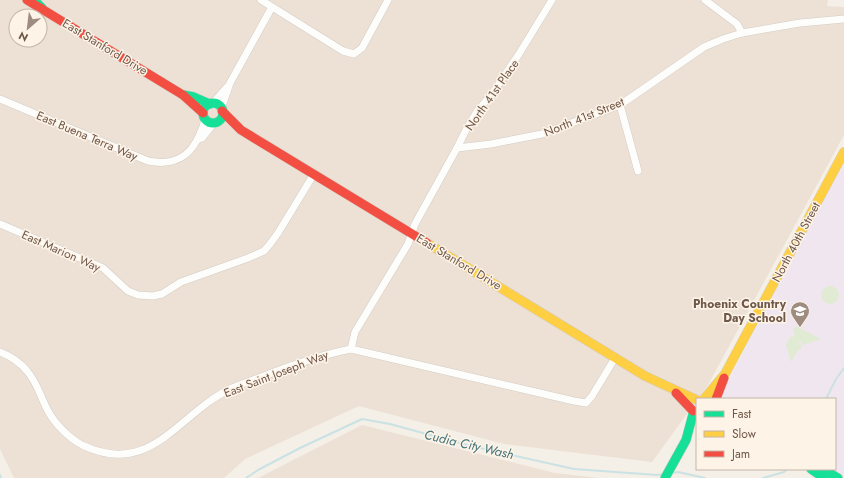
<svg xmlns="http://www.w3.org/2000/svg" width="844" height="478" viewBox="0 0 844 478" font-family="Jost,sans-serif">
	<rect width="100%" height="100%" fill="#f4efe7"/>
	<!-- residential -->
	<g fill="#ede1d5" fill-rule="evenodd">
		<path d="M 0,0 L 828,0 L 827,6 L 844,7 L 844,135 L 708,385 L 652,462 L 504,444 L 359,406 L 245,459 L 224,478 L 14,478 L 0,449 ZM 16,16 L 40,16 L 40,40 L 16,40 Z"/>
		<path d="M 362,425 L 555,473 L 599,478 L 258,478 Z"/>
	</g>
	<!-- education -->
	<path fill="#f0e6ef" d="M 844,164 L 844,477 L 831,469 L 835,469 L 835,399 L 721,399 L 724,389 L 808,228 Z"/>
	<!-- green -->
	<g fill="#e1ead3">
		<circle cx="830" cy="295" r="9"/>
		<path d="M 796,326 L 821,339 L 803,345 L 801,342 L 798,342 L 801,344 L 802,348 L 798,350 L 791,362 L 786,345 L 790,337 L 795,336 L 793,330 Z"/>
	</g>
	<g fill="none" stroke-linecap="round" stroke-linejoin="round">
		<!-- stream -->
		<g stroke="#cae2e3" stroke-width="2">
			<path d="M 826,399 L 836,379 L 844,368"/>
			<path d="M 672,473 L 678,472 L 705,478"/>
			<path d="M 0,475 L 1,478"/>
			<path d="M 246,478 L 258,470 L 300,448 L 362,419 L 390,424 L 467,445 L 574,469 L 657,475 L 664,474"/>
			<path d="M 763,478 L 784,472 L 787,469"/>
		</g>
		<defs>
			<g id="street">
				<path d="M 261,0 L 343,51 L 354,54 L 362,48 L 388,0"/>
				<path d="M 705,0 L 737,24 L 742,33 L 800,23 L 844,19"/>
				<path d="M 0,99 L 148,161 C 173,166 190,158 200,134 C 202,129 204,125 205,119"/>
				<path d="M 212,104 L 227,87"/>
				<path d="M 620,105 L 638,171"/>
				<path d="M 221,109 L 230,83 L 272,7"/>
				<path d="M 198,139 L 202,138 L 214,123"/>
				<path d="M 457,148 L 491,144 L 542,134 L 620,105 L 704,47 L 723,39 L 742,33"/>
				<path d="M 0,224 L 103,268 L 128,291 L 138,295 L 153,296 L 162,294 L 181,282 L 248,258 L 264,251 L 270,244 L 278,233 L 314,174"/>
				<path d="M 351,349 L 355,332 L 408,244 L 415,224 L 457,148 L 467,128 L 478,110 L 492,94 L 519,54 L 552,0"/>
				<path d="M 0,352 C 10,356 20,362 27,371 C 37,382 41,398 48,411 C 55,424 69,438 82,445 C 151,478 178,414 230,389 C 241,384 253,380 264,376 C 292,365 321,355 351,349 L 574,401 L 586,403 L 592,396 L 615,358"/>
			</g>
			<g id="fast">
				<path d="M 34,0 L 42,8"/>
				<path d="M 184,95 L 194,97 L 210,104"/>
				<circle cx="213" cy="113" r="10"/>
				<path d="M 811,469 L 824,478"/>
				<path d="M 823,469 L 838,478"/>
				<path d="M 665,478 L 686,440 L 693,414"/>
			</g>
			<g id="slow">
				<path d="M 427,243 L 645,376 L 697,400"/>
				<path d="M 704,399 L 725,374 L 844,152"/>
			</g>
			<g id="jam">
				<path d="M 27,0 L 183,95 L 203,113"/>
				<path d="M 222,111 L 241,130 L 427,243"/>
				<path d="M 676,393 L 693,411"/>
				<path d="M 716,399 L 724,378"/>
			</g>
		</defs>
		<!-- street casing -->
		<use href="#street" stroke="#d3ccc5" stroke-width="8"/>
		<!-- fast casing -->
		<use href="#fast" stroke="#d3cbc4" stroke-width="10"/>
		<!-- slow casing -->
		<use href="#slow" stroke="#d3cbc4" stroke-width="10"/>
		<!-- jam casing -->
		<use href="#jam" stroke="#d3cbc4" stroke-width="10"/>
		<!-- street -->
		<use href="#street" stroke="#fdfdfb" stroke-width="7"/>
		<!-- fast -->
		<use href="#fast" stroke="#16e098" stroke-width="9"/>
		<!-- slow -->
		<use href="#slow" stroke="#ffcf43" stroke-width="9"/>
		<!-- jam -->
		<use href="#jam" stroke="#f24e42" stroke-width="9"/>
	</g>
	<!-- icons -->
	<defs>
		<symbol id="school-pin" viewBox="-11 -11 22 30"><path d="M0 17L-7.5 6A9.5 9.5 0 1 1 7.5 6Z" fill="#9e8c81" stroke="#fdf4e7"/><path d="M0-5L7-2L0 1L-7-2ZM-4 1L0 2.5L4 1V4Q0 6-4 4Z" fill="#fff"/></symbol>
	</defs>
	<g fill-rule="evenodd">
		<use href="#school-pin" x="789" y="300" width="22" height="30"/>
	</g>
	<g text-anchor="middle" stroke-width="3" stroke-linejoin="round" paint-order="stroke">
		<!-- street labels -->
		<g font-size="12" fill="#6f574a" stroke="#fdf4e7">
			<text transform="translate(105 47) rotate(31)" y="4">East Stanford Drive</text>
			<text transform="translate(492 95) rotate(-55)" y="4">North 41st Place</text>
			<text transform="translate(584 117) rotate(-22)" y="4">North 41st Street</text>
			<text transform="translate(87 136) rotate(23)" y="4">East Buena Terra Way</text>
			<text transform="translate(796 242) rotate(-62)" y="4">North 40th Street</text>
			<text transform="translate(61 251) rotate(24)" y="4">East Marion Way</text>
			<text transform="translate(459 262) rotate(31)" y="4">East Stanford Drive</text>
			<text transform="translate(276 374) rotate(-21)" y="4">East Saint Joseph Way</text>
		</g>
		<!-- poi labels -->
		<g font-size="12" font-weight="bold" fill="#6f574a" stroke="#fdf4e7" text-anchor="end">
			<text x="786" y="308">Phoenix Country<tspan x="786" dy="14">Day School</tspan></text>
		</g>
		<!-- water labels -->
		<g font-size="13" font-style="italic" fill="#43737b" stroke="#fdf4e7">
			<text transform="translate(469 444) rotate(13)" y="5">Cudia City Wash</text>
		</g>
	</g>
	<!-- legend -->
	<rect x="696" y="398" width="140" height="72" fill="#fdf4e7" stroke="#c4b5a8"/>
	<rect x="704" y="411" width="20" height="6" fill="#16e098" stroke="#c4b5a8"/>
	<text x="732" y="418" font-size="12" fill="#6f574a">Fast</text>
	<rect x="704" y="431" width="20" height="6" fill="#ffcf43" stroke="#c4b5a8"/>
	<text x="732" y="438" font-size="12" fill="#6f574a">Slow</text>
	<rect x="704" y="451" width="20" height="6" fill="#f24e42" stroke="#c4b5a8"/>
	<text x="732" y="458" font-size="12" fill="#6f574a">Jam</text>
	<!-- north arrow -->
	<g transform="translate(28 28) rotate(208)"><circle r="19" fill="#fdf4e7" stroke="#c4b5a8"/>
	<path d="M0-3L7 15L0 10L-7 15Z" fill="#9e8c81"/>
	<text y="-6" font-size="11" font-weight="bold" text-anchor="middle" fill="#6f574a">N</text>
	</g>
</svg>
